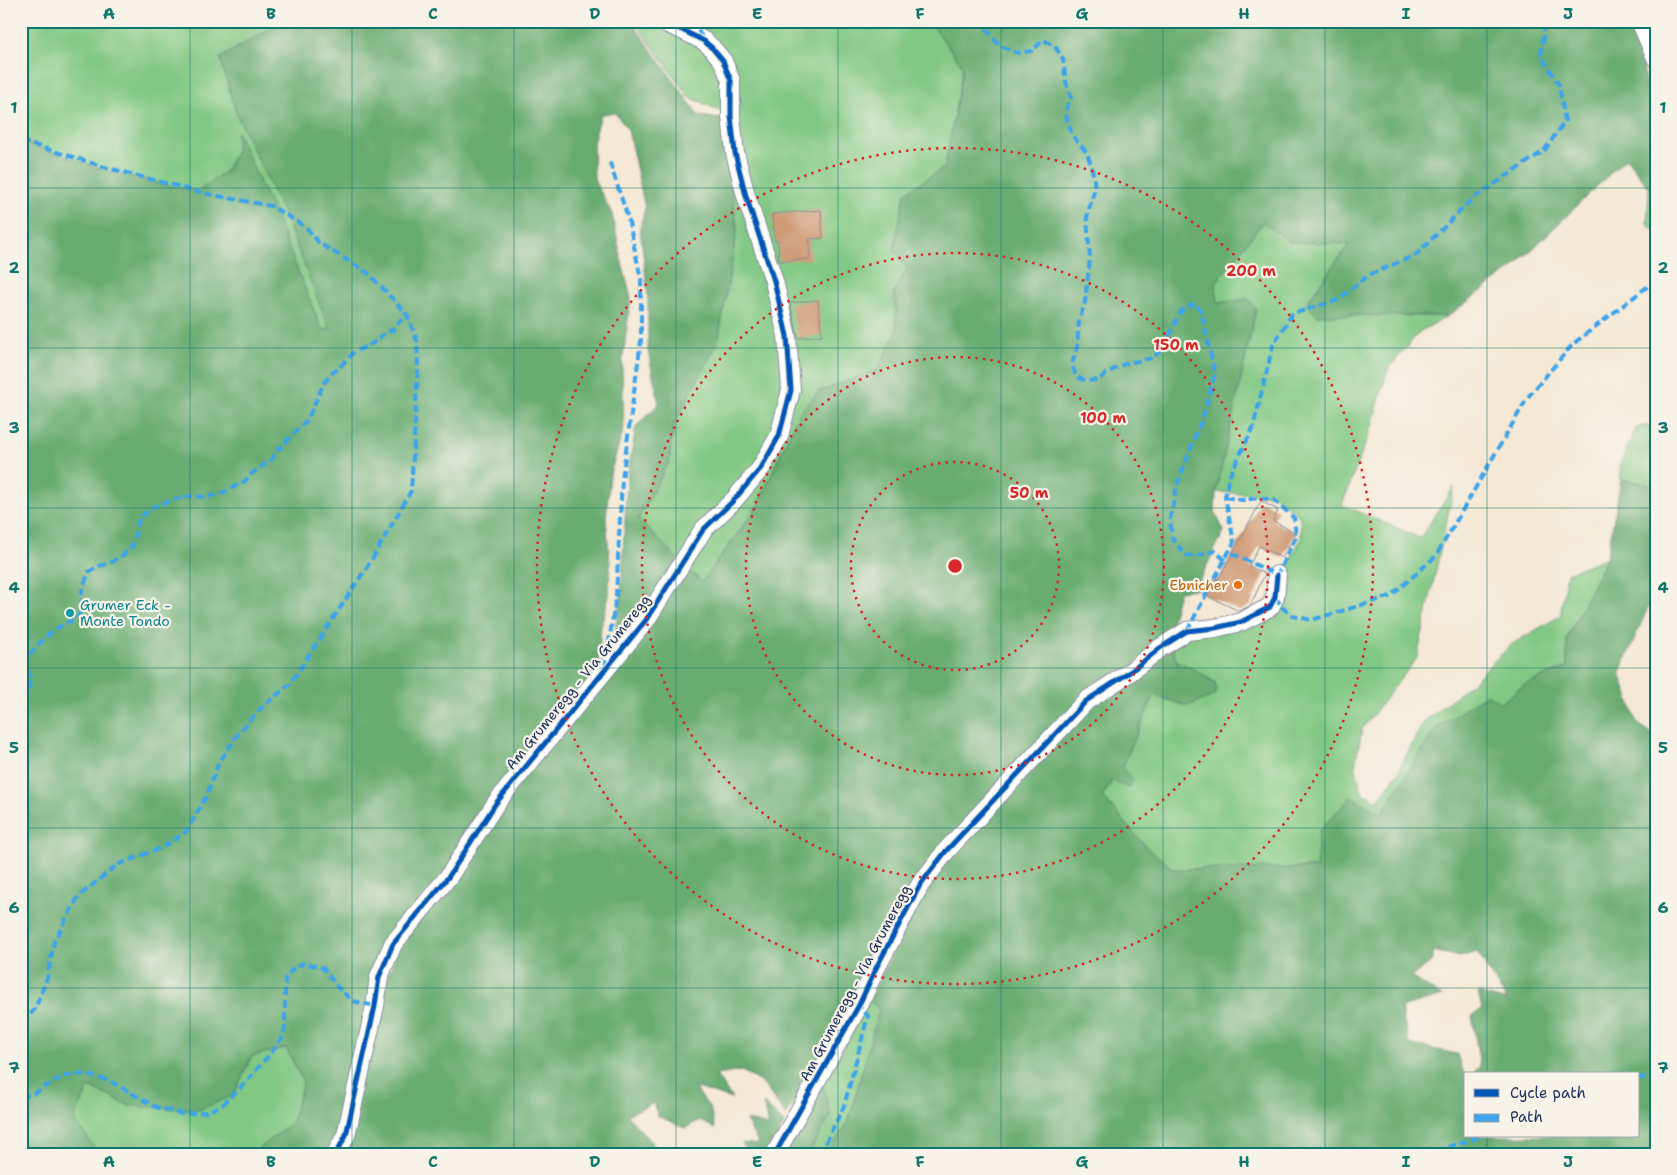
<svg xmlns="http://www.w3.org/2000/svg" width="1677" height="1175" viewBox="0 0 1677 1175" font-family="'Shantell Sans',sans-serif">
	<rect width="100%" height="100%" fill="#f7f3e8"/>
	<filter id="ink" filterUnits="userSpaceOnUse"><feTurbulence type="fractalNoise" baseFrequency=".02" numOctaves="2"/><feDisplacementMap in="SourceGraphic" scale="10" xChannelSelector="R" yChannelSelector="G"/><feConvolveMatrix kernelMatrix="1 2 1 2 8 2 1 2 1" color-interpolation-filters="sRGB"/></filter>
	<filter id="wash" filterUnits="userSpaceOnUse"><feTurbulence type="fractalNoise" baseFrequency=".0096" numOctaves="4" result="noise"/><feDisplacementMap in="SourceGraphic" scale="20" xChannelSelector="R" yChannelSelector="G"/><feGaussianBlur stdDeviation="1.12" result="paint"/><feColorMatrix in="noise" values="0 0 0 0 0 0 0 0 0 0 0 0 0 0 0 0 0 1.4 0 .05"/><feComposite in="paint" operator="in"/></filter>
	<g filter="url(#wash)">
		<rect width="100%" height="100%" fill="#f5e8d4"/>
		<!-- green -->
		<g fill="#80c883" stroke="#4e7c70">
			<path d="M 21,21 L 283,21 L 220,58 L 331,330 L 322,330 L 275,215 L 237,133 L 236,151 L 226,171 L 197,192 L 104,170 L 21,141 Z"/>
			<path d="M 634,21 L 930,21 L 963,67 L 945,168 L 905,193 L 907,269 L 894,292 L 897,331 L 878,370 L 818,392 L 799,413 L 757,507 L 702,583 L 638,519 L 669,462 L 673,426 L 718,342 L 737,230 L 723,112 L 689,97 Z"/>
			<path d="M 1656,187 L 1656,232 L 1647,224 L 1649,188 Z"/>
			<path d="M 1263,221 L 1290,242 L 1349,244 L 1306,303 L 1317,315 L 1448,316 L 1419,332 L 1388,369 L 1372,426 L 1342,505 L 1420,538 L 1454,487 L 1417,658 L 1362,729 L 1355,765 L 1362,792 L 1377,801 L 1396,776 L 1423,722 L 1472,683 L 1512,644 L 1560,616 L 1567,573 L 1607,557 L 1567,638 L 1567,667 L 1524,685 L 1397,789 L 1382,813 L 1316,868 L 1173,869 L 1146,847 L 1102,796 L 1123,766 L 1154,695 L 1187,706 L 1216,683 L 1197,671 L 1176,661 L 1173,647 L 1190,636 L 1277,609 L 1284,572 L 1301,539 L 1300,517 L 1274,495 L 1216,492 L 1256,309 L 1248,299 L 1218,303 L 1215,284 Z"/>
			<path d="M 1656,424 L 1656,486 L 1621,479 L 1620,464 L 1636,428 Z"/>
			<path d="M 869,1000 L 879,1010 L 848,1123 L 826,1154 L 808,1154 L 831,1116 L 822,1085 Z"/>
			<path d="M 286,1048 L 303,1082 L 292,1122 L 254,1153 L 98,1153 L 74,1119 L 89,1087 L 130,1106 L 233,1096 L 252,1056 Z"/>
		</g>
		<!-- forest -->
		<g fill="#68ac71" stroke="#426e68" fill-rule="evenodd">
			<path d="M 283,21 L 633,21 L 634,25 L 699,116 L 722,119 L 737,230 L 718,342 L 673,426 L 669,462 L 638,519 L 678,559 L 642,617 L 611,653 L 621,595 L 627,479 L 636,426 L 659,404 L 648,351 L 648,296 L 640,228 L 645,208 L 628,130 L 615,113 L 601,114 L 593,143 L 594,179 L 612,214 L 622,263 L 631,297 L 622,364 L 624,428 L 610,474 L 606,519 L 610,564 L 609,595 L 601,627 L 598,666 L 443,873 L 388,940 L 341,1133 L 331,1154 L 253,1154 L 292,1122 L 303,1082 L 286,1048 L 252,1056 L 233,1096 L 198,1110 L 130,1106 L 89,1087 L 74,1119 L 98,1153 L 103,1154 L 21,1154 L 21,141 L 104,170 L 197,192 L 226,171 L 236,151 L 237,132 L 275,215 L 322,330 L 330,330 L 287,221 L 236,113 L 220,58 Z"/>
			<path d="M 930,21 L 1337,21 L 1346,27 L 1379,25 L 1382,21 L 1624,21 L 1626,28 L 1640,41 L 1645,81 L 1656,98 L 1656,187 L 1649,188 L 1626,158 L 1513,268 L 1448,316 L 1317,315 L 1306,304 L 1349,244 L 1290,242 L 1263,222 L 1215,284 L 1218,303 L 1248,299 L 1256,309 L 1216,492 L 1215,512 L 1224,531 L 1195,589 L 1179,591 L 1169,632 L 944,841 L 854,1002 L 786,1116 L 763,1084 L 742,1071 L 716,1075 L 732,1099 L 694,1087 L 710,1108 L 715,1129 L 700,1120 L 685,1128 L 658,1116 L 653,1103 L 627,1115 L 662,1154 L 342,1154 L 386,979 L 400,945 L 500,807 L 686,568 L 702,582 L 757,507 L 799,413 L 818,392 L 878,370 L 897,331 L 894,292 L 907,269 L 894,249 L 905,193 L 945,167 L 963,67 Z"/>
			<path d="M 1621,479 L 1656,486 L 1656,589 L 1620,672 L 1637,723 L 1656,737 L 1656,1154 L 826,1154 L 848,1123 L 879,1010 L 869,1000 L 925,888 L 953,852 L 1089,706 L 1173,647 L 1176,661 L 1197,671 L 1216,684 L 1216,695 L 1187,706 L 1154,695 L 1123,766 L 1133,781 L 1128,788 L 1112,780 L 1102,796 L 1146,847 L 1173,869 L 1316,868 L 1319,831 L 1351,797 L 1382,813 L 1436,728 L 1487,694 L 1501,703 L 1524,685 L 1567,667 L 1567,638 L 1607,557 ZM 1434,951 L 1460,957 L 1477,952 L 1507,1001 L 1478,993 L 1482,1009 L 1472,1016 L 1480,1066 L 1472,1074 L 1638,1074 L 1638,1136 L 1466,1136 L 1466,1079 L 1457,1054 L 1409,1044 L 1401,1008 L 1442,996 L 1411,977 L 1431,962 Z"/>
			<path d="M 822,1085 L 831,1116 L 808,1154 L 781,1154 Z"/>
			<path d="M 763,1103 L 784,1123 L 769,1154 L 748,1154 L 742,1143 L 759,1145 L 746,1120 L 769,1126 Z"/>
		</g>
		<g id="blocks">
			<!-- building -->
			<g fill="#cf9a76">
				<path d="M 821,210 L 823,238 L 809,239 L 810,259 L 779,261 L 778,241 L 775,241 L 772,214 Z"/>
				<path d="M 818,300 L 822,335 L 798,338 L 790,303 Z"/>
				<path d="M 1261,501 L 1278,510 L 1273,521 L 1296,533 L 1282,558 L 1259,546 L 1249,566 L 1265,574 L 1250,606 L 1239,611 L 1199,592 L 1215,579 L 1218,580 Z"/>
			</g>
		</g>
	</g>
	<g filter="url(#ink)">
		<use href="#blocks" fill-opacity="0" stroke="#888c99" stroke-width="1"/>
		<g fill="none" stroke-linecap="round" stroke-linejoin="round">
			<defs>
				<g id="minor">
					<path d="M 1640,21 L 1656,58"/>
					<path d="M 336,1154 L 346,1135 L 375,1006 L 379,977 L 393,944 L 449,876 L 496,803 L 646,620 L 703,530 L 734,500 L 761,468 L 779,436 L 791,390 L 787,336 L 774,281 L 746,196 L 735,153 L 731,116 L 731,81 L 723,61 L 712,48 L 704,41 L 682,30 L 661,21"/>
					<path d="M 775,1154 L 859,1005 L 876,968 L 920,885 L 946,851 L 1086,701 L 1130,672 L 1160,648 L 1187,631 L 1215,628 L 1241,622 L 1270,607 L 1275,597 L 1277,575"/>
				</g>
			</defs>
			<!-- minor casing -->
			<use href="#minor" stroke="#888c99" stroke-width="20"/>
			<!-- minor -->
			<use href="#minor" stroke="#fff" stroke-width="18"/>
			<!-- quiet -->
			<g stroke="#3da3ed" stroke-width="4" stroke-dasharray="8 4" stroke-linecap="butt">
				<path d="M 691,21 L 695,25 L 703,39"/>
				<path d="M 977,21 L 986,29 L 1000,46 L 1018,53 L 1031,51 L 1044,40 L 1056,48 L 1063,59 L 1066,82 L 1071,97 L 1065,112 L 1072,135 L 1087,153 L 1092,168 L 1095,188 L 1087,217 L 1090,258 L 1085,302 L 1079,321 L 1077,347 L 1072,364 L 1076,377 L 1087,381 L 1098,380 L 1107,373 L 1124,364 L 1152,358 L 1158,353 L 1170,334 L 1181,311 L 1195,303 L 1201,311 L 1215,374 L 1204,413 L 1177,485 L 1170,519 L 1172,538 L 1185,555 L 1194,557 L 1215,551 L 1225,560"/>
				<path d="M 21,141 L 108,168 L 203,193 L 271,206 L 306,227 L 319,243 L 368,273 L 406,313 L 417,340 L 418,368 L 411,491 L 371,561 L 290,684 L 261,708 L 240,731 L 218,764 L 207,795 L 186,832 L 163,847 L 117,865 L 78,897 L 54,942 L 47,978 L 35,1009 L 21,1025"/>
				<path d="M 1225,497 L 1242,500 L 1260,498 L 1274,500 L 1294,518 L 1296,537 L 1277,575 L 1229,552"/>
				<path d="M 1275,597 L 1283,608 L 1292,616 L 1312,620 L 1391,596 L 1436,556 L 1528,397 L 1573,344 L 1656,280"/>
				<path d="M 1187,631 L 1234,542 L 1225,497 L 1228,479 L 1253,428 L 1273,345 L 1292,314 L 1338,300 L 1367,276 L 1416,255 L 1472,199 L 1544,151 L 1565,121 L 1559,85 L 1541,55 L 1545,21"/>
				<path d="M 605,668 L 616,596 L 622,479 L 641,341 L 641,279 L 628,218 L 609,160"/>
				<path d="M 21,698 L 29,690 L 30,677 L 27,666 L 28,657 L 43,639 L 57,628 L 78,617 L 81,611 L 82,590 L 89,572 L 99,566 L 110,563 L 123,555 L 133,545 L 139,518 L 153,507 L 172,500 L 190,496 L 206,497 L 220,494 L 245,481 L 250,475 L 271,460 L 280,447 L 284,445 L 289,438 L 307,420 L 324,383 L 332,373 L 338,369 L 353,353 L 373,343 L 386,332 L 393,330 L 406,313"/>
				<path d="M 1638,1079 L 1656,1073"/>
				<path d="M 21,1095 L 31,1095 L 64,1076 L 84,1074 L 108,1080 L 156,1107 L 183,1114 L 206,1112 L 222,1105 L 246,1082 L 275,1048 L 283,1036 L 285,1028 L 285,979 L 294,967 L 305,963 L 323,968 L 339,989 L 353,1001 L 375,1006"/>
				<path d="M 820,1154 L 844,1106 L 868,1016 L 859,1005"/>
				<path d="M 1425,1154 L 1483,1136"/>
			</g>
			<defs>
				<g id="cycleway">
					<path d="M 336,1154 L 346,1135 L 375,1006 L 379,977 L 393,944 L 449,876 L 496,803 L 646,620 L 703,530 L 734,500 L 761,468 L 779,436 L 791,390 L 787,336 L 774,281 L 746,196 L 735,153 L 731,116 L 731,81 L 723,61 L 712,48 L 704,41 L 682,30 L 661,21"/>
					<path d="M 775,1154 L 859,1005 L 876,968 L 920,885 L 946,851 L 1086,701 L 1130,672 L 1160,648 L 1187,631 L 1215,628 L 1241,622 L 1270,607 L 1275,597 L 1277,575"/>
				</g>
			</defs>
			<!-- cycleway casing -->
			<use href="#cycleway" stroke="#f7f3e8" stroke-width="8"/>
			<!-- cycleway -->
			<use href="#cycleway" stroke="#0057b8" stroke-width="5"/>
		</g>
	</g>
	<!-- grid -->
	<path fill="none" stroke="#0f766e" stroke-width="1" stroke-opacity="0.55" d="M 190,21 L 190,1154M 352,21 L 352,1154M 514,21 L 514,1154M 676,21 L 676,1154M 838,21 L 838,1154M 1001,21 L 1001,1154M 1163,21 L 1163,1154M 1325,21 L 1325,1154M 1487,21 L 1487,1074M 21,188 L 1656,188M 21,348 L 1656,348M 21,508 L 1656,508M 21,668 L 1656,668M 21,828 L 1656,828M 21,988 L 1656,988M 1487,1136 L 1487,1154"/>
	<!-- distance rings -->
	<g fill="none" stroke="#d62828" stroke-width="2.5" stroke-dasharray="2.5 5">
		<circle cx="955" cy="566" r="104"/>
		<circle cx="955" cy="566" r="209"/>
		<circle cx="955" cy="566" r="313"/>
		<circle cx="955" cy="566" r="418"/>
	</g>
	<!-- markers -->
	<circle fill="#e8710a" stroke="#f7f3e8" stroke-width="2" cx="1238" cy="585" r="5"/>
	<circle fill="#0f9aa8" stroke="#f7f3e8" stroke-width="2" cx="70" cy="613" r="5"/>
	<g text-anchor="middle" stroke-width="4.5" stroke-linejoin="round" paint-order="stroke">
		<!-- food labels -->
		<g font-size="14" fill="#c56008" stroke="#f7f3e8" text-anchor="end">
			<text x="1228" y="590">Ebnicher</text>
		</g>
		<!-- culture labels -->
		<g font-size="14" fill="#0d838f" stroke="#f7f3e8" text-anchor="start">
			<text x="80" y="610">Grumer Eck -<tspan x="80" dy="16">Monte Tondo</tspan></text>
		</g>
		<!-- street labels -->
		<g font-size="14" fill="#1b2f5e" stroke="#f7f3e8">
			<text transform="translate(578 682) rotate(-51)" y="5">Am Grumeregg - Via Grumeregg</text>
			<text transform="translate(855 983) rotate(-62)" y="5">Am Grumeregg - Via Grumeregg</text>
		</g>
	</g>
	<circle cx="955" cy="566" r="8" fill="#d62828" stroke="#f7f3e8" stroke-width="2.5"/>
	<g font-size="15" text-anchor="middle" font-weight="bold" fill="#d62828" stroke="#f7f3e8" stroke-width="4.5" stroke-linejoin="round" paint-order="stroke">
		<text x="1251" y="276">200 m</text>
		<text x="1176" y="350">150 m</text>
		<text x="1103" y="423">100 m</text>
		<text x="1029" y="498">50 m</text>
	</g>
	<!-- margin -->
	<rect width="1677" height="1175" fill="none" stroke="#f7f3e8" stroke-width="55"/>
	<!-- legend -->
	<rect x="1464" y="1072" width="175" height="65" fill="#f7f3e8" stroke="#9fa5b1"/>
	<rect x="1474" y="1089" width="25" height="8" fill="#0057b8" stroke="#9fa5b1"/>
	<text x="1510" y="1098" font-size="15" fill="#1b2f5e">Cycle path</text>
	<rect x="1474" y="1114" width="25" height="8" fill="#3da3ed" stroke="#9fa5b1"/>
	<text x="1510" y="1122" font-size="15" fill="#1b2f5e">Path</text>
	<rect x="28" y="28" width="1622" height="1120" fill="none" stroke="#0f766e" stroke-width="2"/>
	<g font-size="16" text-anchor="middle" font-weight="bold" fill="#0f766e">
		<text x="109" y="19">A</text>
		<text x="271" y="19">B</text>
		<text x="433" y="19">C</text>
		<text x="595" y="19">D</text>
		<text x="757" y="19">E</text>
		<text x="920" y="19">F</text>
		<text x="1082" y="19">G</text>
		<text x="1244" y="19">H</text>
		<text x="1406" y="19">I</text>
		<text x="1568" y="19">J</text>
		<text x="14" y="113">1</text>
		<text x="1663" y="113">1</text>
		<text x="14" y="273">2</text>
		<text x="1663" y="273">2</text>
		<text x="14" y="433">3</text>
		<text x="1663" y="433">3</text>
		<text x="14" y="593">4</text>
		<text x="1663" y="593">4</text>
		<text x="14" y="753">5</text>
		<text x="1663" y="753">5</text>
		<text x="14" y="913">6</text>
		<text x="1663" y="913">6</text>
		<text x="14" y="1073">7</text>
		<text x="1663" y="1073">7</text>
		<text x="109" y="1167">A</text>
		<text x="271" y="1167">B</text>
		<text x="433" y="1167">C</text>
		<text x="595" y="1167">D</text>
		<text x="757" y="1167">E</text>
		<text x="920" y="1167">F</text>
		<text x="1082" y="1167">G</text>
		<text x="1244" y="1167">H</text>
		<text x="1406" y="1167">I</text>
		<text x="1568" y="1167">J</text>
	</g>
</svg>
